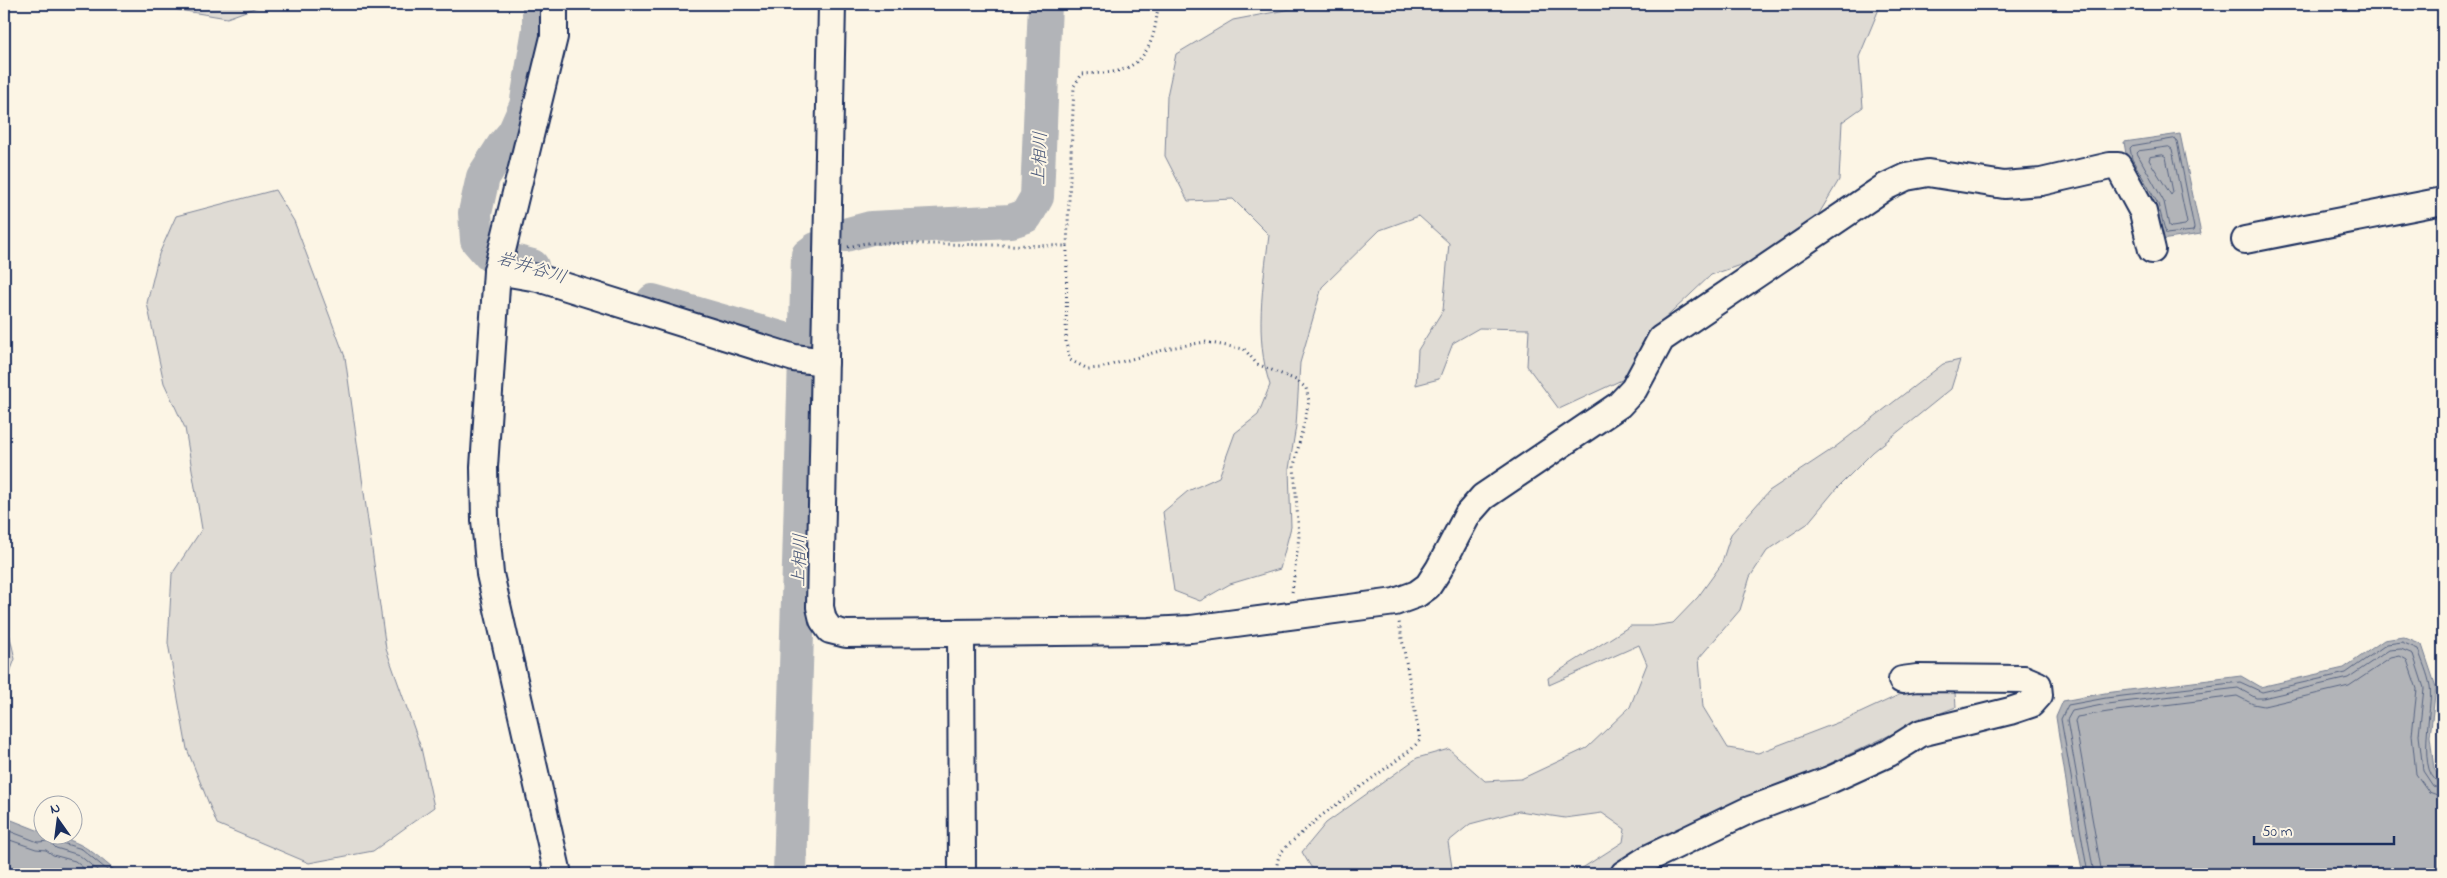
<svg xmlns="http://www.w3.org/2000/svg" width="2447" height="878" viewBox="0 0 2447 878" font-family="'Indie Flower','Klee One',sans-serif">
	<rect width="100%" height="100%" fill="#fcf5e5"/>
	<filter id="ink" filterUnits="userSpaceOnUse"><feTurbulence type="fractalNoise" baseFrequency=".02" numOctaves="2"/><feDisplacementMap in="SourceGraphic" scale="10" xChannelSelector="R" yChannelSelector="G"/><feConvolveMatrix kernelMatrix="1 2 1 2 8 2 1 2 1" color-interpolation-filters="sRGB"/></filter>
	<g filter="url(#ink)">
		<!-- green -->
		<g fill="#dfdbd4" stroke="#7d8599">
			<path d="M 143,4 L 265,4 L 227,18 Z"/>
			<path d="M 1317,4 L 1881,4 L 1859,57 L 1863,107 L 1842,122 L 1839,180 L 1814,222 L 1758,259 L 1711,275 L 1654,329 L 1626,378 L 1559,409 L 1527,366 L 1529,329 L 1479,328 L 1453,343 L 1439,379 L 1416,385 L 1418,350 L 1443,310 L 1449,243 L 1419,216 L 1380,230 L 1322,287 L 1300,363 L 1296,426 L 1289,469 L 1291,527 L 1280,569 L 1230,584 L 1200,601 L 1174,591 L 1163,512 L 1188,491 L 1219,477 L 1235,433 L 1258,415 L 1270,385 C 1254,337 1263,285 1269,235 L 1233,199 L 1188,201 L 1165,156 L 1167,96 L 1176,54 L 1233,20 Z"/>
			<path d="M 275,190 L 294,221 L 345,357 L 386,649 L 421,748 L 434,807 L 373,851 L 309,863 L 217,824 L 187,749 L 168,643 L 172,574 L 202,529 L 185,428 L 164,383 L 147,303 L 159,254 L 176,216 Z"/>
			<path d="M 1960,360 L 1951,389 L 1873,452 L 1836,489 L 1807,524 L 1767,551 L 1750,577 L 1740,610 L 1699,658 L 1703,707 L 1728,748 L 1758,753 L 1847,719 L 1914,688 L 1955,693 L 1956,707 L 1915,723 L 1671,839 L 1610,874 L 1573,874 L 1623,842 L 1625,829 L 1602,813 L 1565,818 L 1519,811 L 1470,824 L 1448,842 L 1453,874 L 1323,874 L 1311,867 L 1302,852 L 1326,823 L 1417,758 L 1449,749 L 1485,781 L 1521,779 L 1587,748 L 1630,707 L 1647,664 L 1639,645 L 1549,685 L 1548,678 L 1630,626 L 1652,626 L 1673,623 L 1698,597 L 1721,565 L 1731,534 L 1769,491 L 1834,448 L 1943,364 Z"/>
			<path d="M 4,611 L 15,659 L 4,688 Z"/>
		</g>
		<!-- water -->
		<g fill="#b2b4b8" stroke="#767f94">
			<path d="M 2180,134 L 2201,234 L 2161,240 L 2127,160 L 2124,142 Z"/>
			<path d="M 2403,637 L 2422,645 L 2436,687 L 2430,736 L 2434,769 L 2443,781 L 2443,874 L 2083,874 L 2072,820 L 2056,717 L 2063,701 L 2105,693 L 2241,676 L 2260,687 L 2344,668 L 2384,640 Z"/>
			<path d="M 4,817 L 42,832 L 42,836 C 78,836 94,853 119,874 L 4,874 Z"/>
		</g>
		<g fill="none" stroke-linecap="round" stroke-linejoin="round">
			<!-- shore -->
			<g stroke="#576482" stroke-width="1">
				<path d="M 2174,139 L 2177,141 L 2194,228 L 2193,231 L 2166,234 L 2158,204 L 2132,159 L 2130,148 L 2132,146 Z"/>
				<path d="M 2169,147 L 2172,149 L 2187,223 L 2185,225 L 2172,227 L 2169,226 L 2164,202 L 2137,153 L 2139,151 Z"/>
				<path d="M 2163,155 L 2166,157 L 2173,192 L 2171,195 L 2149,160 L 2150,157 Z"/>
				<path d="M 4,829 L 38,842 L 49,841 L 56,848 L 79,855 L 102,874"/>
				<path d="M 55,836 L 59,842 L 82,849 L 112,874"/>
				<path d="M 4,838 L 36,849 L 46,850 L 53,855 L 75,861 L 91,874"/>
				<path d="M 2088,874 L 2061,719 L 2068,705 L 2106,698 L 2240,682 L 2262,692 L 2346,673 L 2387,644 L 2402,642 L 2418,649 C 2422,661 2428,674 2430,686 C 2434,704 2413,780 2443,783"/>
				<path d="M 2094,874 L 2067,720 L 2072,711 L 2107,704 L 2238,688 L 2256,698 L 2263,698 L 2348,678 L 2389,650 L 2401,649 L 2413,654 L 2424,688 L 2419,735 L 2423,771 L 2433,786 L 2443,790"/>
				<path d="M 2102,874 L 2075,721 L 2077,717 L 2108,712 L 2237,696 L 2253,704 L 2264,706 L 2349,686 L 2391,658 L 2400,656 L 2407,660 L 2417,689 L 2412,735 L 2416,774 L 2429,792 L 2443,797"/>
			</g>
			<!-- river -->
			<g stroke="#b2b4b8" stroke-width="34">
				<path d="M 845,235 L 871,228 L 1011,221 L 1026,216 L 1037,197 L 1045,4"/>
				<path d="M 532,266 L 490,255 L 477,240 L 475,213 L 483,177 L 503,146 L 514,133 L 526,106 L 539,29 L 539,4"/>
				<path d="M 653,301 L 805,345"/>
				<path d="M 790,874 L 808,255 L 816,249"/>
			</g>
			<defs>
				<g id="minor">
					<path d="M 554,4 L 554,37 L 497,271 L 484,467 L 485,520 L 490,574 L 558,874"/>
					<path d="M 832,4 L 820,607 L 823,620 L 830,630 L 846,634 L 1149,631 L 1191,629 L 1395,602 L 1417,594 L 1428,586 L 1439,569 L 1468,514 L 1483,497 L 1619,405 L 1634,389 L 1661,339 L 1885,187 L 1906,177 L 1928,173 L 2004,185 L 2041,182 L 2110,166 L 2118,166 L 2143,212 L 2152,250"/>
					<path d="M 2245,240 L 2443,201"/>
					<path d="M 497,271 L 538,278 L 794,358 L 825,362"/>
					<path d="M 961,633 L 962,874"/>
					<path d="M 1624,874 L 1649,858 L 1747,811 L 1832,779 L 1889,753 L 1921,733 L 2010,711 L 2031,704 L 2039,695 L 2038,685 L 2024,679 L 1917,678 L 1902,680"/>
				</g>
			</defs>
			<!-- minor casing -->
			<use href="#minor" stroke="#1b2f5e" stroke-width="30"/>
			<!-- path -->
			<g stroke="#1b2f5e" stroke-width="3" stroke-dasharray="1 4" stroke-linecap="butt">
				<path d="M 1067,246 L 1066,343 L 1070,360 L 1088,369 L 1100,368 L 1170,348 L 1205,342 L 1244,349 L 1257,364 L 1296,380 L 1306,388 L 1309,401 L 1294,466 L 1299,536 L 1292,593"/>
				<path d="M 848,247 L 866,243 L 1067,246 L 1074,86 L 1082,74 C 1094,73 1109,74 1121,70 C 1151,61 1156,30 1158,4"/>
				<path d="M 1275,874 L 1279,855 L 1286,847 L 1321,816 L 1412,749 L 1420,740 L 1399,622"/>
			</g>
			<!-- minor -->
			<use href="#minor" stroke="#fcf5e5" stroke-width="26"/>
		</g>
	</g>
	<g text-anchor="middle" stroke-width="4" stroke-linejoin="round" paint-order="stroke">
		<!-- water labels -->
		<g font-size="18" font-style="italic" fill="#485779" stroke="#fcf5e5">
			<text transform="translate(1039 158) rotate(-88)" y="6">上相川</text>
			<text transform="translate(532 267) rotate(17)" y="6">岩井谷川</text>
			<text transform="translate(799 560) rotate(-88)" y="6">上相川</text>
		</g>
	</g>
	<!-- margin -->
	<rect width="2447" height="878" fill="none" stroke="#fcf5e5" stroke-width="20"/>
	<rect x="10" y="10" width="2427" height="858" fill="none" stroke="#1b2f5e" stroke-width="2" filter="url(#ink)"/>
	<!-- north arrow -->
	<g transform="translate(58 820) rotate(346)"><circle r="24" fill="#fcf5e5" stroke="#a2a6af"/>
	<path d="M0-4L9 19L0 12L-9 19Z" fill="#1b2f5e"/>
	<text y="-8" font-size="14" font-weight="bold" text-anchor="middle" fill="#1b2f5e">N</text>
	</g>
	<!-- scale -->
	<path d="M2254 836v8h140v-8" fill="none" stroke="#1b2f5e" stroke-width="2.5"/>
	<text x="2262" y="836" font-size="15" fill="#1b2f5e" stroke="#fcf5e5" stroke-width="4" paint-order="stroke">50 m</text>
</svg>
